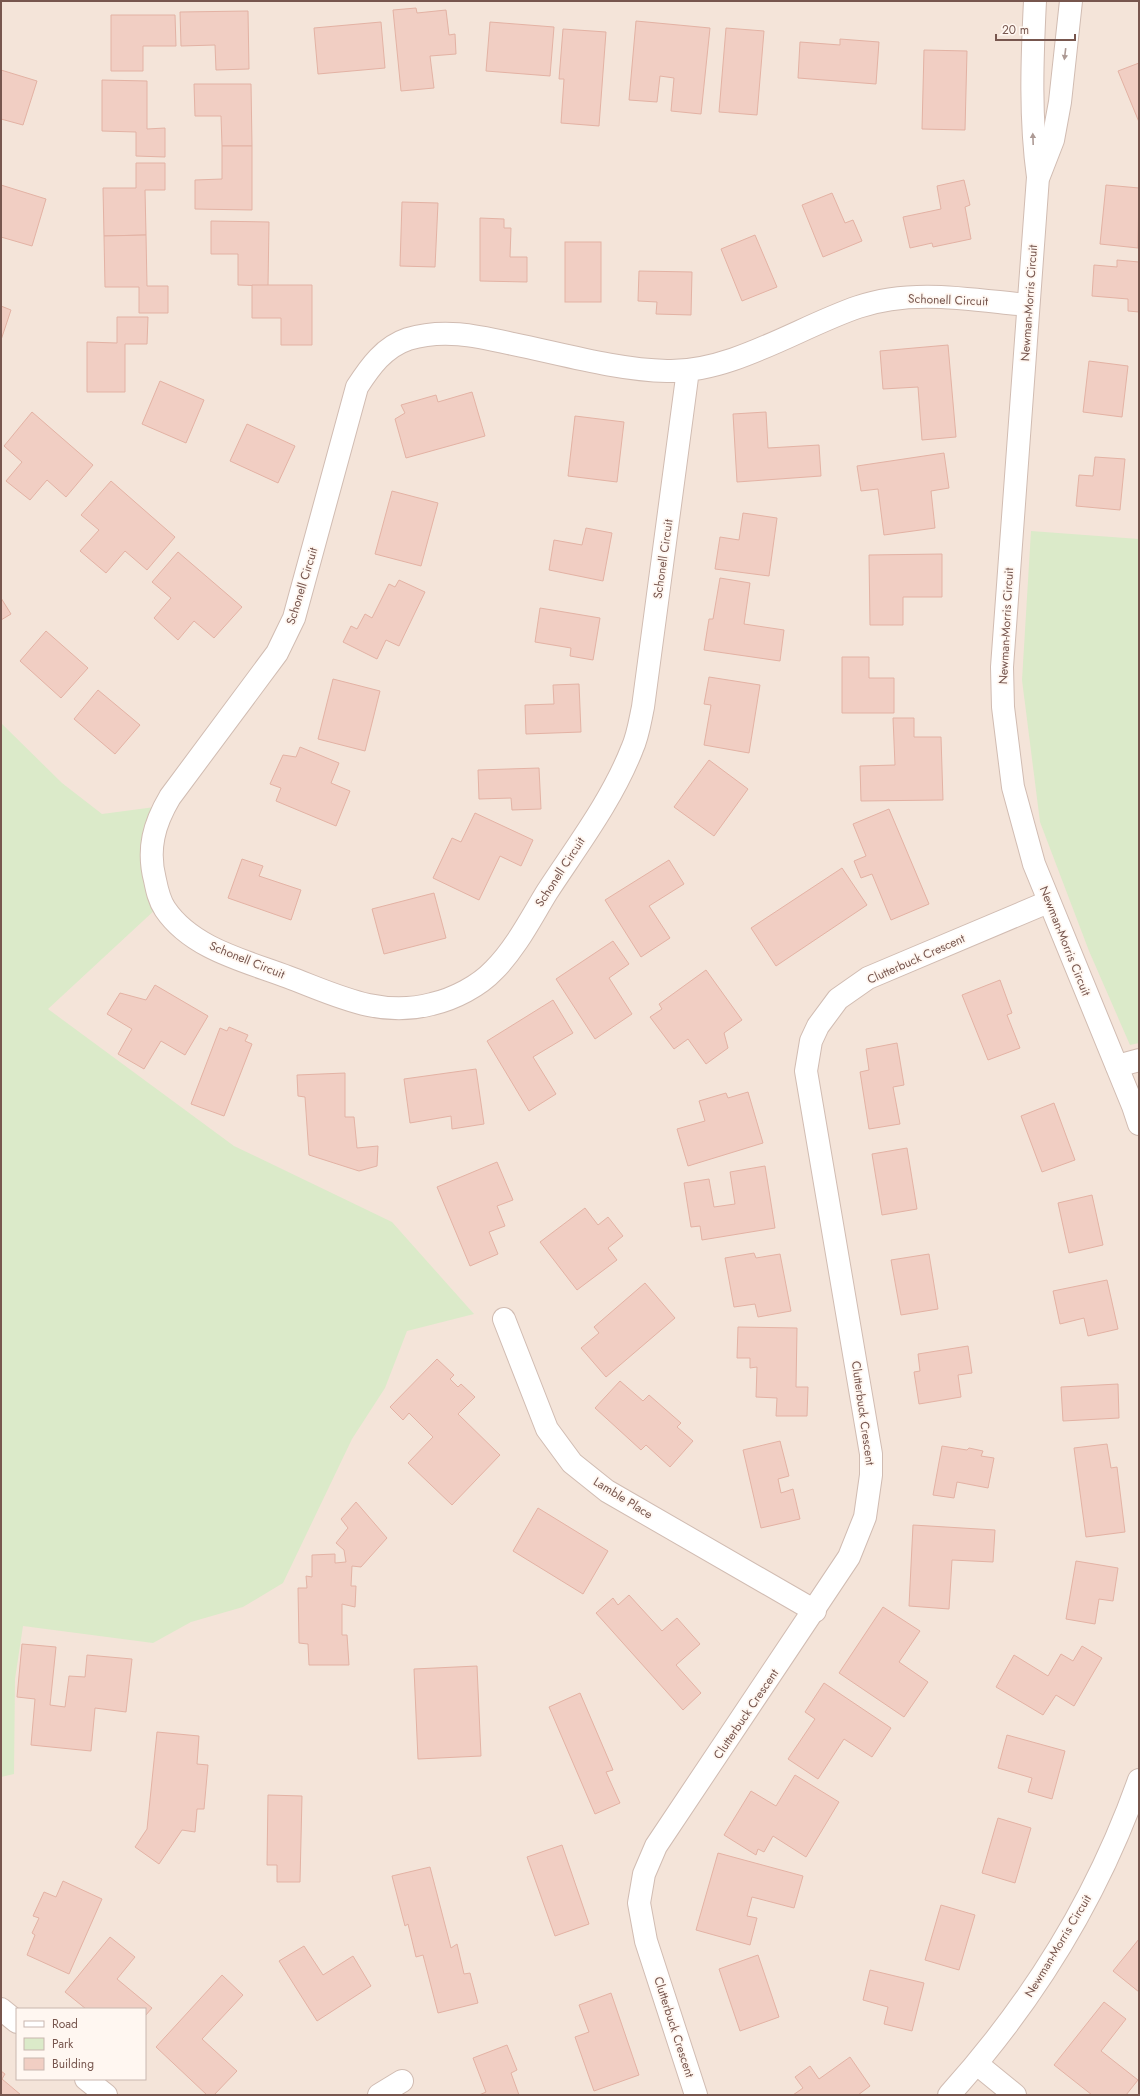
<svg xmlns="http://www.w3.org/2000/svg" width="1140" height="2096" viewBox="0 0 1140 2096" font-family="Jost,sans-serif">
	<rect width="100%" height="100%" fill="#fcf3eb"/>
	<!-- residential -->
	<path fill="#f4e4d9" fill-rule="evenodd" d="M 1,1 L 1139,1 L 1139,2095 L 1,2095 ZM 17,2009 L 145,2009 L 145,2079 L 17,2079 Z"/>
	<!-- green -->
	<g fill="#dbeac9">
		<path d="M 1031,531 L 1139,539 L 1139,1043 L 1130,1045 L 1089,951 L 1040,822 L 1022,680 Z"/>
		<path d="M 1,723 L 62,783 L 102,814 L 155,807 L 157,908 L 48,1009 L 234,1146 L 392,1222 L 474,1314 L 407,1331 L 385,1388 L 352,1439 L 283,1583 L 243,1607 L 191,1622 L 153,1643 L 23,1626 L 15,1679 L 14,1774 L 1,1777 Z"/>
	</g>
	<!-- building -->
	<g fill="#f1cec3" stroke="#e3b2a4">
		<path d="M 416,8 L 417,13 L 446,10 L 449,35 L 455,34 L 456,54 L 430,56 L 434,88 L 401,91 L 393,10 Z"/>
		<path d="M 248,11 L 249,69 L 216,70 L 215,45 L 181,46 L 180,12 Z"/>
		<path d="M 111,15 L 175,15 L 176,46 L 143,46 L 143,71 L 111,71 Z"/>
		<path d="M 636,21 L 710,28 L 701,114 L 671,111 L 674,78 L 660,76 L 657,102 L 629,100 Z"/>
		<path d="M 381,22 L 385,68 L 318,74 L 314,28 Z"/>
		<path d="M 490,22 L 554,27 L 550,76 L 486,71 Z"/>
		<path d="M 726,28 L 764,31 L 757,115 L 719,112 Z"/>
		<path d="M 563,29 L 606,32 L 599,126 L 561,123 L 564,79 L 559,79 Z"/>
		<path d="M 840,39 L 879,42 L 876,84 L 798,78 L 800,42 L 840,45 Z"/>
		<path d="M 924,50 L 967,51 L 965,130 L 922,129 Z"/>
		<path d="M 1139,63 L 1139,122 L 1118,71 Z"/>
		<path d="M 1,70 L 37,81 L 23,125 L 1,119 Z"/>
		<path d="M 102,80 L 147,81 L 147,129 L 165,128 L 165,157 L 136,156 L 136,132 L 102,131 Z"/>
		<path d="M 194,84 L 251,84 L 252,146 L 222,146 L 221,116 L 195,116 Z"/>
		<path d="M 222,146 L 252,146 L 252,210 L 195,209 L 195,180 L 222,179 Z"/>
		<path d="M 136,163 L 165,163 L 165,190 L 145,190 L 146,235 L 104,236 L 103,188 L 136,188 Z"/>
		<path d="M 964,180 L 970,205 L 965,207 L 971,239 L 933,247 L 932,243 L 910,248 L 903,217 L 941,209 L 937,186 Z"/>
		<path d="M 1,185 L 46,199 L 32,246 L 1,237 Z"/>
		<path d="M 1106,185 L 1139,188 L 1138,248 L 1100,244 Z"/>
		<path d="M 832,193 L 845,223 L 853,220 L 862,241 L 823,257 L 802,205 Z"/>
		<path d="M 402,202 L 438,203 L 435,267 L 400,266 Z"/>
		<path d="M 480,218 L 504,219 L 504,228 L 511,228 L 510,257 L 527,257 L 527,282 L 480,281 Z"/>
		<path d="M 211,221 L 269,222 L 268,286 L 238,285 L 238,254 L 211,254 Z"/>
		<path d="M 146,235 L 147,286 L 168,286 L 168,313 L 139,313 L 139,287 L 105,287 L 104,236 Z"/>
		<path d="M 755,235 L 777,287 L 742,301 L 721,249 Z"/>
		<rect x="565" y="242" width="36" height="60"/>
		<path d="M 1117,260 L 1139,262 L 1139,312 L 1128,311 L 1128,299 L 1092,296 L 1094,265 L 1117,267 Z"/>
		<path d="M 639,271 L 692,272 L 691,315 L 656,314 L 657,302 L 638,301 Z"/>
		<path d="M 252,285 L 312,285 L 312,345 L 281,345 L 281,318 L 252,318 Z"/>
		<path d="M 1,306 L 11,310 L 1,340 Z"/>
		<path d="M 117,317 L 148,317 L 147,344 L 125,344 L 125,392 L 87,392 L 87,342 L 117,343 Z"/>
		<path d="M 948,345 L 956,437 L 922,440 L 918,387 L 883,389 L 880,351 Z"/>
		<path d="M 1089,361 L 1128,366 L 1122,417 L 1083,412 Z"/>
		<path d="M 160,381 L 204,400 L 186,443 L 142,424 Z"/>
		<path d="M 472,392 L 485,436 L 406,458 L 395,419 L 405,413 L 401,405 L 436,395 L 438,402 Z"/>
		<path d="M 32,412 L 93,465 L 66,497 L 47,480 L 30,500 L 6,481 L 22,462 L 4,446 Z"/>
		<path d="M 766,412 L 768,448 L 819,445 L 821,476 L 737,482 L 733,414 Z"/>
		<path d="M 575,416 L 624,422 L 617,482 L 568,476 Z"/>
		<path d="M 247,424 L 295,446 L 278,483 L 230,461 Z"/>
		<path d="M 944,453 L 949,488 L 931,491 L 935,528 L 884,535 L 878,489 L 861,491 L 857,466 Z"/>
		<path d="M 1095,457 L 1125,459 L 1120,510 L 1076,506 L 1079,475 L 1093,476 Z"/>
		<path d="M 111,481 L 175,537 L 147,570 L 125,551 L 106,573 L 80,551 L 99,530 L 81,515 Z"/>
		<path d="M 392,491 L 438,503 L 421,566 L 375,554 Z"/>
		<path d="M 743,513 L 777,518 L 769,576 L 715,569 L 720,537 L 739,540 Z"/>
		<path d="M 586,528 L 612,533 L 603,581 L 549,570 L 554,540 L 582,545 Z"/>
		<path d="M 178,552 L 242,607 L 214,638 L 194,621 L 178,640 L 154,618 L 171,598 L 152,582 Z"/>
		<path d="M 942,554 L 942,597 L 903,597 L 903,625 L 870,625 L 869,555 Z"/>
		<path d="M 720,578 L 750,583 L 744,624 L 784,630 L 780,661 L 704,650 L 709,619 L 713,619 Z"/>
		<path d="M 399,580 L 425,592 L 399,646 L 386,640 L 377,659 L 343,642 L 351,626 L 357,629 L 365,614 L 372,618 L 389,584 L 395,587 Z"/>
		<path d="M 1,598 L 11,614 L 1,620 Z"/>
		<path d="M 540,608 L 600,618 L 593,660 L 570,656 L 571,648 L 535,642 Z"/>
		<path d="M 46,631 L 88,668 L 61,698 L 20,661 Z"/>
		<path d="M 842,657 L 869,657 L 869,678 L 894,678 L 894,713 L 842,713 Z"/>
		<path d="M 709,677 L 760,685 L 749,753 L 704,745 L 711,705 L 704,704 Z"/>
		<path d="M 333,679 L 380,691 L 365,751 L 318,739 Z"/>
		<path d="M 579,684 L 581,732 L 526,734 L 525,705 L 554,704 L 553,685 Z"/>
		<path d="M 98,690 L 140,725 L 115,754 L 74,719 Z"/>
		<path d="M 893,718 L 914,718 L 914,737 L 941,737 L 943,800 L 861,801 L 860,766 L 895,765 Z"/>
		<path d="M 300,747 L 339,763 L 331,783 L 350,791 L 336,826 L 276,801 L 281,788 L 270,784 L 283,755 L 296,757 Z"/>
		<path d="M 709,760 L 748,789 L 714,836 L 674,807 Z"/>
		<path d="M 539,768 L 541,809 L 512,810 L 511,798 L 479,799 L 478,770 Z"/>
		<path d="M 889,809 L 929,904 L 891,920 L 872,874 L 861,878 L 854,861 L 866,856 L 853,824 Z"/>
		<path d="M 475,813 L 533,840 L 521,866 L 500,856 L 479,900 L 433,878 L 452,838 L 461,842 Z"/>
		<path d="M 242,859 L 263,866 L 259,876 L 301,890 L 291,920 L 228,898 Z"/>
		<path d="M 669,860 L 684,884 L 649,906 L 670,938 L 641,957 L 605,900 Z"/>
		<path d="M 842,868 L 867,905 L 776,966 L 751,928 Z"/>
		<path d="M 434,893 L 446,938 L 384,954 L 372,909 Z"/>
		<path d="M 613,941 L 629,964 L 609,978 L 632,1014 L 595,1039 L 556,979 Z"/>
		<path d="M 706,970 L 742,1020 L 724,1033 L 728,1048 L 706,1064 L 688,1039 L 674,1049 L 650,1017 L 662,1009 L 659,1004 Z"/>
		<path d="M 1000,980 L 1012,1013 L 1007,1015 L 1020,1048 L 988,1060 L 962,995 Z"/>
		<path d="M 155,985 L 208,1016 L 185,1055 L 161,1041 L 144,1069 L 118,1054 L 132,1029 L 107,1014 L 120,993 L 146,1000 Z"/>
		<path d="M 553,1000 L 573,1033 L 533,1057 L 556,1094 L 529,1111 L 487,1041 Z"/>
		<path d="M 229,1027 L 248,1035 L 245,1041 L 252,1044 L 224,1116 L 191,1104 L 220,1028 L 227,1031 Z"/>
		<path d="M 897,1043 L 904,1085 L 893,1087 L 900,1124 L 869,1129 L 860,1072 L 869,1070 L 866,1049 Z"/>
		<path d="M 476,1069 L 484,1124 L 452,1129 L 451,1116 L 410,1123 L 404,1079 Z"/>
		<path d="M 345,1073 L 345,1117 L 354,1117 L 357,1148 L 378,1146 L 377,1166 L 359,1171 L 309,1155 L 305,1097 L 298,1096 L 297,1075 Z"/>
		<path d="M 748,1092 L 763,1143 L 688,1166 L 677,1129 L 705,1121 L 699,1101 L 726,1093 L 728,1098 Z"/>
		<path d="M 1054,1103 L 1075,1160 L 1042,1172 L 1021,1116 Z"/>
		<path d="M 907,1148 L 917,1209 L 882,1215 L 872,1154 Z"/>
		<path d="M 497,1162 L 513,1200 L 497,1206 L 505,1226 L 489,1232 L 498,1254 L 470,1266 L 437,1187 Z"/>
		<path d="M 765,1166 L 775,1228 L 702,1240 L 700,1226 L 691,1227 L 684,1183 L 709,1179 L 714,1207 L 735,1204 L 730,1172 Z"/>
		<path d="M 1092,1195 L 1103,1245 L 1069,1253 L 1058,1203 Z"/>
		<path d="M 585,1208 L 598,1225 L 608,1217 L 623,1236 L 608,1248 L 617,1260 L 577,1290 L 540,1242 Z"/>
		<path d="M 754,1253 L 756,1258 L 780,1254 L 791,1311 L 758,1317 L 755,1304 L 734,1307 L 725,1258 Z"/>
		<path d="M 929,1254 L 938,1309 L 901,1315 L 891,1260 Z"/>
		<path d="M 1107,1280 L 1118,1329 L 1088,1336 L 1084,1318 L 1060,1324 L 1053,1291 Z"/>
		<path d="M 645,1283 L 675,1318 L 606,1377 L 581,1348 L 599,1333 L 594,1327 Z"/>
		<path d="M 738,1327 L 797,1328 L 796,1387 L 808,1387 L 807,1416 L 776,1416 L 777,1398 L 756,1397 L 757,1367 L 750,1368 L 750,1358 L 737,1358 Z"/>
		<path d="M 968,1346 L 972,1373 L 958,1375 L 961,1397 L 919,1404 L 914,1372 L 920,1371 L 918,1354 Z"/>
		<path d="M 437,1359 L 454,1375 L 450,1379 L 458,1387 L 461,1384 L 475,1397 L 458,1414 L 500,1455 L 452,1505 L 408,1463 L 433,1437 L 409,1413 L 403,1420 L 390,1407 Z"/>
		<path d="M 620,1381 L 643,1401 L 649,1395 L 681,1423 L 677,1427 L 693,1441 L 670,1467 L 646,1445 L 641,1450 L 595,1408 Z"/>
		<path d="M 1118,1384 L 1119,1418 L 1063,1421 L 1061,1387 Z"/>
		<path d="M 780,1441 L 789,1476 L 778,1479 L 781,1493 L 793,1489 L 800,1519 L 761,1528 L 743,1450 Z"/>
		<path d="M 1107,1444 L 1111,1468 L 1117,1467 L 1125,1532 L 1086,1537 L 1074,1448 Z"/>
		<path d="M 942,1446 L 967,1450 L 969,1448 L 983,1451 L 981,1456 L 994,1458 L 988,1488 L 957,1482 L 954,1498 L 933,1495 Z"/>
		<path d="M 356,1502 L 387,1538 L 361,1567 L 352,1566 L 351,1586 L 356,1586 L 355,1607 L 342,1604 L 342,1635 L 347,1635 L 349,1665 L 309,1665 L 308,1644 L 299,1643 L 298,1588 L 307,1588 L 306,1576 L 312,1577 L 312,1555 L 335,1554 L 335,1563 L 346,1562 L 344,1550 L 336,1543 L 348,1528 L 341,1519 Z"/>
		<path d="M 538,1508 L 608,1551 L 583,1594 L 513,1551 Z"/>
		<path d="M 913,1525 L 995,1530 L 993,1562 L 952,1560 L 949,1609 L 909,1606 Z"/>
		<path d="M 1076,1561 L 1118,1568 L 1113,1601 L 1099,1599 L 1095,1624 L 1066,1619 Z"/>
		<path d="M 629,1595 L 662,1631 L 677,1618 L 700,1644 L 676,1665 L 701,1693 L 683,1710 L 596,1613 L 613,1598 L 618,1605 Z"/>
		<path d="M 883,1607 L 920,1631 L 899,1662 L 928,1682 L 904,1717 L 839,1673 Z"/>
		<path d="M 22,1644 L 56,1647 L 50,1705 L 65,1707 L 69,1676 L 85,1677 L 87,1655 L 132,1659 L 126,1712 L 95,1708 L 91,1751 L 31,1745 L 35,1699 L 17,1697 Z"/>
		<path d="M 1082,1646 L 1102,1658 L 1074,1706 L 1056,1695 L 1043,1715 L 996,1687 L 1014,1655 L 1048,1676 L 1061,1654 L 1073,1661 Z"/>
		<path d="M 477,1666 L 481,1756 L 418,1759 L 414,1669 Z"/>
		<path d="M 824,1683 L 891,1728 L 872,1757 L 844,1739 L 818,1779 L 788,1759 L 815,1719 L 805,1712 Z"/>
		<path d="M 580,1693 L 613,1770 L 606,1772 L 620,1803 L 595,1814 L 549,1707 Z"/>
		<path d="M 157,1732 L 199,1736 L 197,1764 L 208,1765 L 204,1809 L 197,1809 L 195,1832 L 182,1830 L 159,1864 L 135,1847 L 147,1829 Z"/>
		<path d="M 1007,1735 L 1065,1751 L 1052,1799 L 1028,1792 L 1032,1778 L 998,1768 Z"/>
		<path d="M 795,1775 L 839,1802 L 806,1857 L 773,1836 L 764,1852 L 758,1849 L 756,1855 L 724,1835 L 751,1791 L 776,1806 Z"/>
		<path d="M 268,1795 L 302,1796 L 300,1882 L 277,1882 L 277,1865 L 267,1865 Z"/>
		<path d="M 998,1818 L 1031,1828 L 1015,1883 L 982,1873 Z"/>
		<path d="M 562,1845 L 589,1924 L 555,1936 L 527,1857 Z"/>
		<path d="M 718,1853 L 803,1876 L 794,1908 L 752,1897 L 747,1916 L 757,1918 L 750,1945 L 696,1930 Z"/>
		<path d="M 430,1867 L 451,1948 L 457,1944 L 464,1974 L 470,1973 L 478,2003 L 438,2013 L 423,1955 L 416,1957 L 408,1924 L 405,1926 L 392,1876 Z"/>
		<path d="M 63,1881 L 102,1899 L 69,1974 L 27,1955 L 35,1935 L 32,1933 L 39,1918 L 33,1916 L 44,1892 L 56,1897 Z"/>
		<path d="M 941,1905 L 975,1915 L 959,1970 L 925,1960 Z"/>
		<path d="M 110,1937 L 135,1957 L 117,1979 L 152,2008 L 145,2016 L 145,2009 L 86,2009 L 65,1992 Z"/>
		<path d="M 1139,1939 L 1139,1992 L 1113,1971 Z"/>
		<path d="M 304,1946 L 323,1975 L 353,1956 L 371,1986 L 317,2021 L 279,1961 Z"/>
		<path d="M 758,1955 L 779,2017 L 740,2031 L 719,1969 Z"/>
		<path d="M 870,1970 L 924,1983 L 912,2031 L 884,2024 L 888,2007 L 863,2000 Z"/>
		<path d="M 222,1975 L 243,1995 L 202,2039 L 237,2071 L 214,2095 L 207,2095 L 156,2047 Z"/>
		<path d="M 611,1993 L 639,2075 L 594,2091 L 575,2037 L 589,2032 L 579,2005 Z"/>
		<path d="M 1104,2002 L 1126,2019 L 1101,2051 L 1138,2080 L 1126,2095 L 1092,2095 L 1054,2065 Z"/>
		<path d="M 507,2045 L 517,2070 L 511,2073 L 519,2095 L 479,2095 L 486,2092 L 473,2058 Z"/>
		<path d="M 850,2057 L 870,2086 L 858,2095 L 793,2095 L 803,2088 L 795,2077 L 810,2066 L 819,2079 Z"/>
		<path d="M 1,2071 L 5,2074 L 2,2079 L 21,2095 L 1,2095 Z"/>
	</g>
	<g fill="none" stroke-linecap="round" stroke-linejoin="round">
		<defs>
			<g id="minor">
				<path d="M 1035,1 C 1032,60 1030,119 1038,177 L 1002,667 L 1003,707 L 1013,787 L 1034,864 L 1133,1106 L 1139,1124"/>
				<path d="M 1039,176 L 1053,140 L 1060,102 L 1071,1"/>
				<path d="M 688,370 L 643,707 C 640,721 638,736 632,749 C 612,800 577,846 547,892 C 531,918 516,948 494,970 C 479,986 454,999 432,1004 C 379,1018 336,995 288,977 C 246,961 192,949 165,909 C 159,900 157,890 155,880 C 147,849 154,824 170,797 L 277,653 L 294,618 L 357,387 C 370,367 384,347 408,339 C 444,328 477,336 513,344 C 562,354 617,370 667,371 C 731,373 799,327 858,307 C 912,288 973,300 1028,305"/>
				<path d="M 1117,1066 L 1139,1060"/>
				<path d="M 504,1319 L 547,1429 L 572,1463 L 607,1491 L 815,1611"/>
				<path d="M 1,2009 L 17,2022"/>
				<path d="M 977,2064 L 1015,2095"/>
				<path d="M 86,2079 L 106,2095"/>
				<path d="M 379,2095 L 402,2081"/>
				<path d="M 696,2095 L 646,1941 L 639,1903 L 644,1874 L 656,1846 L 849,1557 L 865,1517 L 871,1475 L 871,1454 L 806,1071 L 811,1041 L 818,1026 L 838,999 L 868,978 L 1048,902"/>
				<path d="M 949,2095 C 1032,2003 1098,1896 1139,1780"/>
			</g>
		</defs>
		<!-- minor casing -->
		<use href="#minor" stroke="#d1bcb2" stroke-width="24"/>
		<!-- minor -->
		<use href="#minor" stroke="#fff" stroke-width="22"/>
	</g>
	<!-- one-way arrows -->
	<defs><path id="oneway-solid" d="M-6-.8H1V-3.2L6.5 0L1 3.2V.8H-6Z"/></defs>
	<g fill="#ad9a95">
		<use href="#oneway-solid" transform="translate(1065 54) rotate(97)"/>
		<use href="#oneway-solid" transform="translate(1033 139) rotate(-92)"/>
	</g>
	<g text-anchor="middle" stroke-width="3.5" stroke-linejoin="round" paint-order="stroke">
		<!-- street labels -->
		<g font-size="12" fill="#77564e" stroke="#fff7f1">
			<text transform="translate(948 300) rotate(2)" y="4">Schonell Circuit</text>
			<text transform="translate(1029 303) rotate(-86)" y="4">Newman-Morris Circuit</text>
			<text transform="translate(663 559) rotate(-82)" y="4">Schonell Circuit</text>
			<text transform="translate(302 586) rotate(-73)" y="4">Schonell Circuit</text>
			<text transform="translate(1006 626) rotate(-87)" y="4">Newman-Morris Circuit</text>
			<text transform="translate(560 872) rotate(-57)" y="4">Schonell Circuit</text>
			<text transform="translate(1065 941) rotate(68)" y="4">Newman-Morris Circuit</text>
			<text transform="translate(916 959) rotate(-24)" y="4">Clutterbuck Crescent</text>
			<text transform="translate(247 960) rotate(22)" y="4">Schonell Circuit</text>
			<text transform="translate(863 1413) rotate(82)" y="4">Clutterbuck Crescent</text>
			<text transform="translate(623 1498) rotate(32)" y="4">Lamble Place</text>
			<text transform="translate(746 1714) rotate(-56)" y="4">Clutterbuck Crescent</text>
			<text transform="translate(1058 1946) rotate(-59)" y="4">Newman-Morris Circuit</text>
			<text transform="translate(674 2027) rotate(72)" y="4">Clutterbuck Crescent</text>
		</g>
	</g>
	<!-- border -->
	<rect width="1140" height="2096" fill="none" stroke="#77564e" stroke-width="4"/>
	<!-- legend -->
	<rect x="16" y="2008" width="130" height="72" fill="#fff7f1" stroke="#c9b7b0"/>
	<rect x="24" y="2021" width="20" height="6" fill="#ffffff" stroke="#c9b7b0"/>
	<text x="52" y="2028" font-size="12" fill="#77564e">Road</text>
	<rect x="24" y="2038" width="20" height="12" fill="#dbeac9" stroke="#c9b7b0"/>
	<text x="52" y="2048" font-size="12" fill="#77564e">Park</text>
	<rect x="24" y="2058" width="20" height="12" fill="#f1cec3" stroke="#c9b7b0"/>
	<text x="52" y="2068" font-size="12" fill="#77564e">Building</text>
	<!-- scale -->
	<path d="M996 34v6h79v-6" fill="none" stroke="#77564e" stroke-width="2"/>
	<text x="1002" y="34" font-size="12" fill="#77564e" stroke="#fff7f1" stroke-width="3" paint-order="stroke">20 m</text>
</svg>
